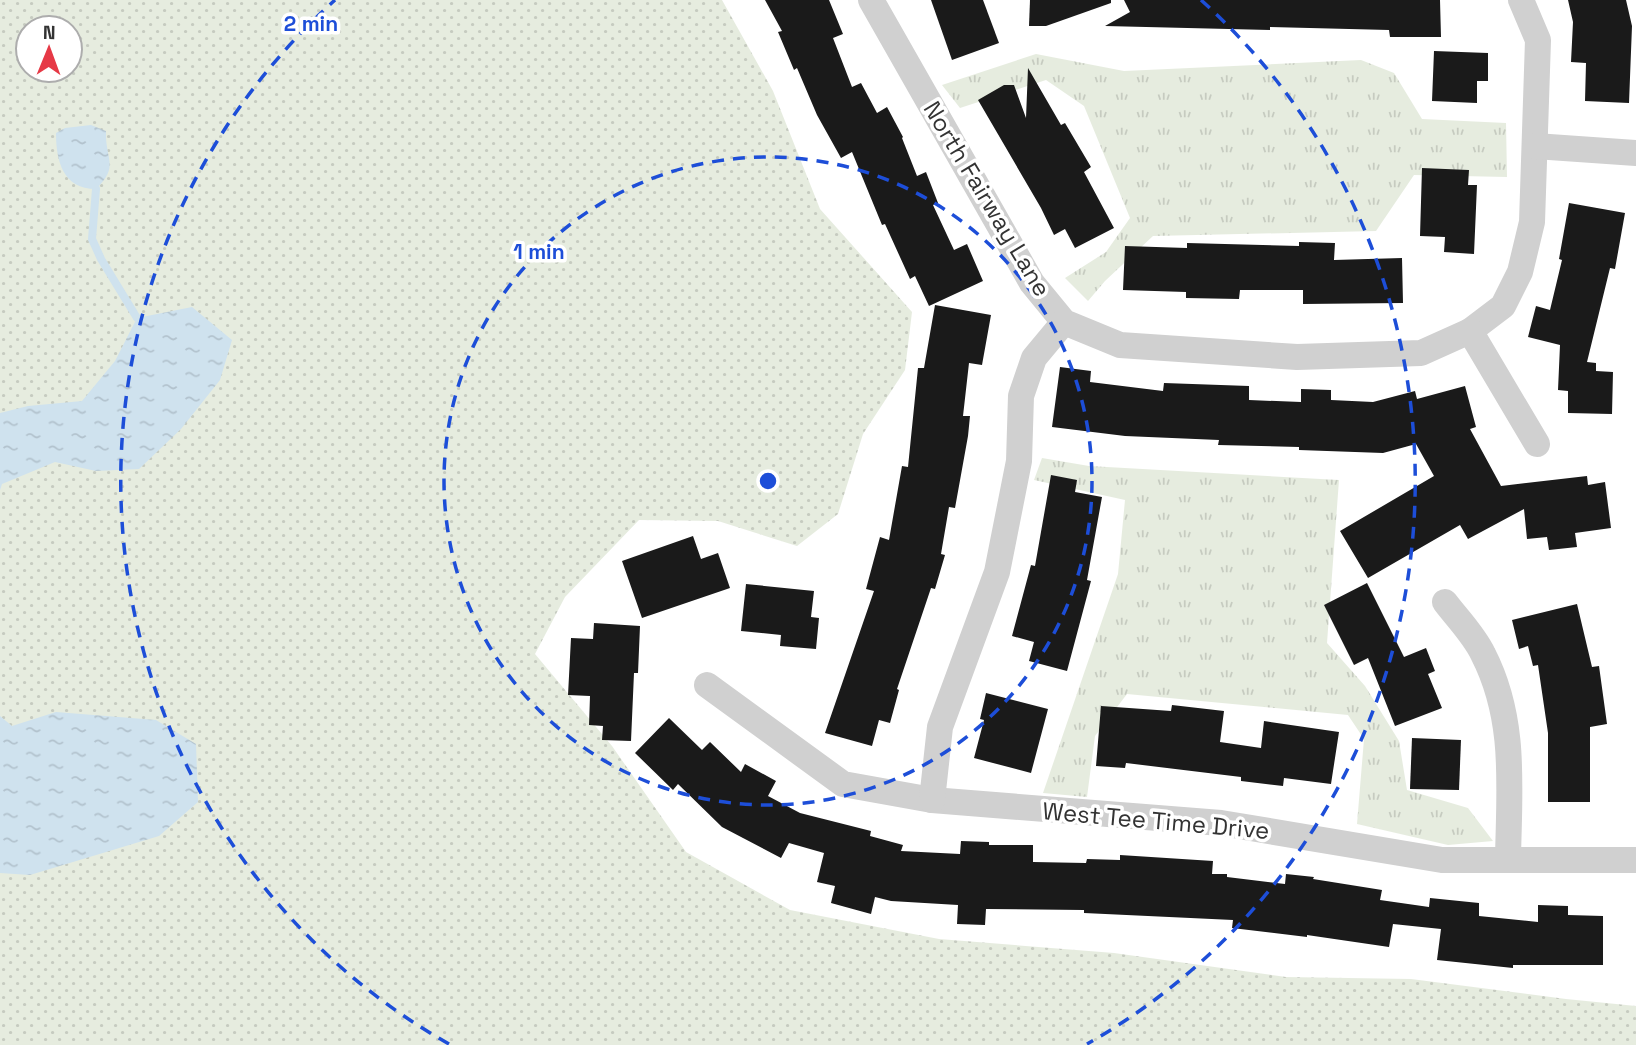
<svg xmlns="http://www.w3.org/2000/svg" width="1636" height="1045" viewBox="0 0 1636 1045" font-family="'Space Grotesk',sans-serif">
	<defs>
		<pattern id="grass-dots" width="8" height="8" patternUnits="userSpaceOnUse" patternTransform="scale(1.75)"><rect width="8" height="8" fill="#e6ecdf"/><path d="M2 2h.1M6 6h.1" fill="none" stroke="#c6cbc0" stroke-width="1.8" stroke-linecap="round"/></pattern>
		<pattern id="park-tufts" width="24" height="20" patternUnits="userSpaceOnUse" patternTransform="scale(1.75)"><rect width="24" height="20" fill="#e6ecdf"/><path d="M3 7l-1-3M5 7V3M7 7l1-3M15 17l-1-3M17 17v-4M19 17l1-3" fill="none" stroke="#c6cbc0"/></pattern>
		<pattern id="water-ripples" width="26" height="14" patternUnits="userSpaceOnUse" patternTransform="scale(1.75)"><rect width="26" height="14" fill="#cfe2ee"/><path d="M2 4q2-2 4 0t4 0M15 11q2-2 4 0t4 0" fill="none" stroke="#b2c2cd"/></pattern>
	</defs>
	<rect width="100%" height="100%" fill="#fff"/>
	<!-- grass -->
	<path fill="url(#grass-dots)" fill-rule="evenodd" d="M 0,0 L 722,0 L 773,91 L 820,209 L 912,312 L 905,370 L 863,434 L 838,514 L 797,546 L 718,521 L 639,520 L 565,597 L 535,654 L 612,746 L 686,852 L 790,910 L 939,939 L 1114,953 L 1286,977 L 1411,979 L 1566,999 L 1636,1006 L 1636,1045 L 0,1045 ZM 28,28 L 70,28 L 70,70 L 28,70 Z"/>
	<!-- park -->
	<g fill="url(#park-tufts)">
		<path d="M 1036,54 L 1124,71 L 1361,60 L 1394,73 L 1422,119 L 1506,123 L 1507,177 L 1414,175 L 1376,231 L 1153,236 L 1105,281 L 1088,301 L 1065,278 L 1106,252 L 1130,218 L 1084,106 L 1046,80 L 960,108 L 942,85 Z"/>
		<path d="M 1042,458 L 1089,466 L 1339,480 L 1327,643 L 1365,686 L 1399,741 L 1407,790 L 1468,808 L 1493,841 L 1448,845 L 1357,824 L 1364,739 L 1348,715 L 1127,694 L 1095,736 L 1087,797 L 1043,793 L 1118,574 L 1125,500 L 1034,480 Z"/>
	</g>
	<!-- water -->
	<g fill="url(#water-ripples)">
		<path d="M 91,125 L 106,131 C 105,160 120,166 96,189 C 63,189 56,161 56,133 L 65,128 Z"/>
		<path d="M 192,307 L 232,340 L 220,380 L 181,429 L 139,469 L 96,471 L 55,462 L 2,484 L 0,490 L 0,413 L 28,406 L 82,401 L 115,361 L 137,318 Z"/>
		<path d="M 56,712 L 156,720 L 196,744 L 198,802 L 159,836 L 30,875 L 0,873 L 0,716 L 12,726 Z"/>
	</g>
	<g fill="none" stroke-linecap="round" stroke-linejoin="round">
		<!-- stream -->
		<path stroke="#cfe2ee" stroke-width="8" d="M 96,189 L 92,239 L 101,259 L 137,318"/>
	</g>
	<!-- building -->
	<g fill="#1a1a1a">
		<path d="M 765,0 L 829,0 L 843,34 L 833,38 L 852,87 L 861,83 L 877,113 L 887,107 L 903,137 L 902,138 L 917,176 L 926,172 L 938,203 L 933,205 L 954,250 L 967,244 L 983,281 L 929,306 L 915,276 L 910,279 L 885,224 L 882,225 L 852,152 L 841,158 L 817,115 L 797,68 L 794,70 L 778,32 L 782,31 Z"/>
		<path d="M 931,0 L 983,0 L 999,43 L 952,60 Z"/>
		<path d="M 1030,0 L 1111,0 L 1111,3 L 1046,26 L 1029,26 Z"/>
		<path d="M 1124,0 L 1440,0 L 1441,37 L 1390,37 L 1389,30 L 1270,27 L 1270,30 L 1105,26 L 1130,12 Z"/>
		<path d="M 1568,0 L 1626,0 L 1632,26 L 1629,103 L 1585,101 L 1586,63 L 1571,62 L 1573,22 Z"/>
		<path d="M 1434,51 L 1488,53 L 1488,81 L 1477,81 L 1477,103 L 1432,101 Z"/>
		<path d="M 1028,68 L 1061,125 L 1065,123 L 1091,167 L 1084,172 L 1114,228 L 1075,248 L 1065,229 L 1054,235 L 1041,208 L 978,100 L 1004,85 L 1014,85 L 1026,118 Z"/>
		<path d="M 1422,168 L 1469,170 L 1468,185 L 1477,185 L 1474,254 L 1444,252 L 1445,237 L 1420,236 Z"/>
		<path d="M 1569,203 L 1625,213 L 1615,269 L 1610,268 L 1587,362 L 1596,363 L 1596,371 L 1613,372 L 1612,414 L 1568,413 L 1568,391 L 1558,390 L 1560,345 L 1528,337 L 1536,306 L 1550,310 L 1562,260 L 1559,259 Z"/>
		<path d="M 1299,242 L 1335,243 L 1334,260 L 1402,258 L 1403,303 L 1303,304 L 1303,290 L 1240,290 L 1239,299 L 1186,298 L 1186,292 L 1123,290 L 1125,246 L 1187,248 L 1187,243 L 1299,246 Z"/>
		<path d="M 935,305 L 991,315 L 982,365 L 969,363 L 963,416 L 970,416 L 968,436 L 955,508 L 949,507 L 941,554 L 945,555 L 935,589 L 931,588 L 897,689 L 899,690 L 890,723 L 879,720 L 872,746 L 825,733 L 874,591 L 866,589 L 880,537 L 889,540 L 902,466 L 908,467 L 918,368 L 924,368 Z"/>
		<path d="M 1060,367 L 1091,371 L 1090,382 L 1163,391 L 1164,383 L 1249,386 L 1249,400 L 1301,402 L 1301,389 L 1331,390 L 1331,400 L 1373,402 L 1415,391 L 1417,399 L 1465,386 L 1476,427 L 1470,429 L 1501,486 L 1587,476 L 1588,485 L 1605,482 L 1611,528 L 1575,533 L 1577,547 L 1549,550 L 1547,537 L 1527,539 L 1524,509 L 1468,539 L 1460,525 L 1368,578 L 1340,531 L 1434,476 L 1416,444 L 1383,453 L 1299,450 L 1299,447 L 1218,445 L 1219,440 L 1125,436 L 1052,427 Z"/>
		<path d="M 1051,475 L 1077,480 L 1075,492 L 1102,497 L 1087,580 L 1091,581 L 1067,671 L 1029,661 L 1034,642 L 1012,636 L 1031,565 L 1035,566 Z"/>
		<path d="M 693,536 L 701,559 L 718,553 L 730,588 L 642,618 L 622,561 Z"/>
		<path d="M 1367,583 L 1404,657 L 1426,648 L 1435,671 L 1428,674 L 1442,708 L 1395,726 L 1368,658 L 1354,665 L 1324,605 Z"/>
		<path d="M 746,584 L 814,591 L 811,617 L 819,618 L 816,649 L 780,646 L 781,635 L 741,631 Z"/>
		<path d="M 1577,604 L 1592,667 L 1599,666 L 1607,724 L 1590,727 L 1590,802 L 1548,802 L 1548,733 L 1538,665 L 1533,666 L 1528,646 L 1519,649 L 1512,620 Z"/>
		<path d="M 594,623 L 640,626 L 638,673 L 634,673 L 631,741 L 602,740 L 603,726 L 589,725 L 590,696 L 568,695 L 571,638 L 593,639 Z"/>
		<path d="M 986,693 L 1048,709 L 1031,773 L 974,758 L 984,720 L 980,719 Z"/>
		<path d="M 1172,705 L 1224,711 L 1220,742 L 1261,748 L 1264,721 L 1339,732 L 1331,784 L 1284,778 L 1283,786 L 1241,781 L 1241,777 L 1126,763 L 1125,768 L 1096,766 L 1101,706 L 1171,711 Z"/>
		<path d="M 669,718 L 702,750 L 710,742 L 741,772 L 745,764 L 776,781 L 768,796 L 800,813 L 871,831 L 870,836 L 903,845 L 901,851 L 960,854 L 961,841 L 989,842 L 989,845 L 1033,845 L 1033,862 L 1086,863 L 1087,859 L 1120,860 L 1120,855 L 1213,861 L 1212,874 L 1227,874 L 1227,877 L 1285,884 L 1286,874 L 1314,877 L 1313,879 L 1382,890 L 1380,900 L 1429,907 L 1430,898 L 1479,903 L 1479,916 L 1538,922 L 1538,905 L 1568,906 L 1568,915 L 1603,916 L 1603,965 L 1513,965 L 1513,968 L 1437,960 L 1441,929 L 1393,924 L 1389,947 L 1307,935 L 1307,937 L 1232,928 L 1233,920 L 1084,913 L 1084,910 L 986,909 L 985,925 L 957,924 L 958,905 L 891,901 L 875,897 L 871,914 L 831,903 L 835,886 L 817,882 L 824,853 L 789,843 L 781,858 L 722,827 L 678,784 L 673,790 L 635,753 Z"/>
		<path d="M 1412,738 L 1461,740 L 1459,790 L 1410,789 Z"/>
	</g>
	<g fill="none" stroke-linecap="round" stroke-linejoin="round">
		<!-- minor -->
		<g stroke="#d0d0d0" stroke-width="26">
			<path d="M 871,0 L 1032,283 L 1064,322 L 1120,345 L 1297,357 L 1421,353 L 1470,331 L 1503,306 L 1520,272 L 1532,222 L 1538,40 L 1521,0"/>
			<path d="M 1535,146 L 1636,153"/>
			<path d="M 1470,331 L 1537,444"/>
			<path d="M 1445,602 C 1457,618 1474,635 1483,654 C 1517,720 1509,789 1508,860"/>
			<path d="M 707,685 L 843,784 L 932,800 L 1221,823 L 1442,860 L 1636,860"/>
			<path d="M 932,800 L 940,727 L 997,572 L 1019,461 L 1021,396 L 1034,358 L 1064,322"/>
		</g>
	</g>
	<!-- distance rings -->
	<g fill="none" stroke="#1d4ed8" stroke-width="3.5" stroke-dasharray="12 9">
		<circle cx="768" cy="481" r="324"/>
		<path d="M449 1044A647 647 0 0 1 335 0M1201 0A647 647 0 0 1 1087 1044"/>
	</g>
	<g text-anchor="middle" stroke-width="7" stroke-linejoin="round" paint-order="stroke">
		<!-- street labels -->
		<g font-size="24" fill="#333" stroke="#fff">
			<text transform="translate(987 199) rotate(59)" y="8">North Fairway Lane</text>
			<text transform="translate(1156 821) rotate(5)" y="8">West Tee Time Drive</text>
		</g>
	</g>
	<circle cx="768" cy="481" r="10" fill="#1d4ed8" stroke="#fff" stroke-width="3.5"/>
	<g font-size="21" text-anchor="middle" font-weight="bold" fill="#1d4ed8" stroke="#fff" stroke-width="7" stroke-linejoin="round" paint-order="stroke">
		<text x="311" y="31">2 min</text>
		<text x="539" y="259">1 min</text>
	</g>
	<!-- north arrow -->
	<g transform="translate(49 49) rotate(1)"><circle r="33" fill="#ffffff" stroke="#adadad" stroke-width="2"/>
	<path d="M0-5L12 26L0 18L-12 26Z" fill="#e63946"/>
	<text y="-10" font-size="19" font-weight="bold" text-anchor="middle" fill="#333333">N</text>
	</g>
</svg>
